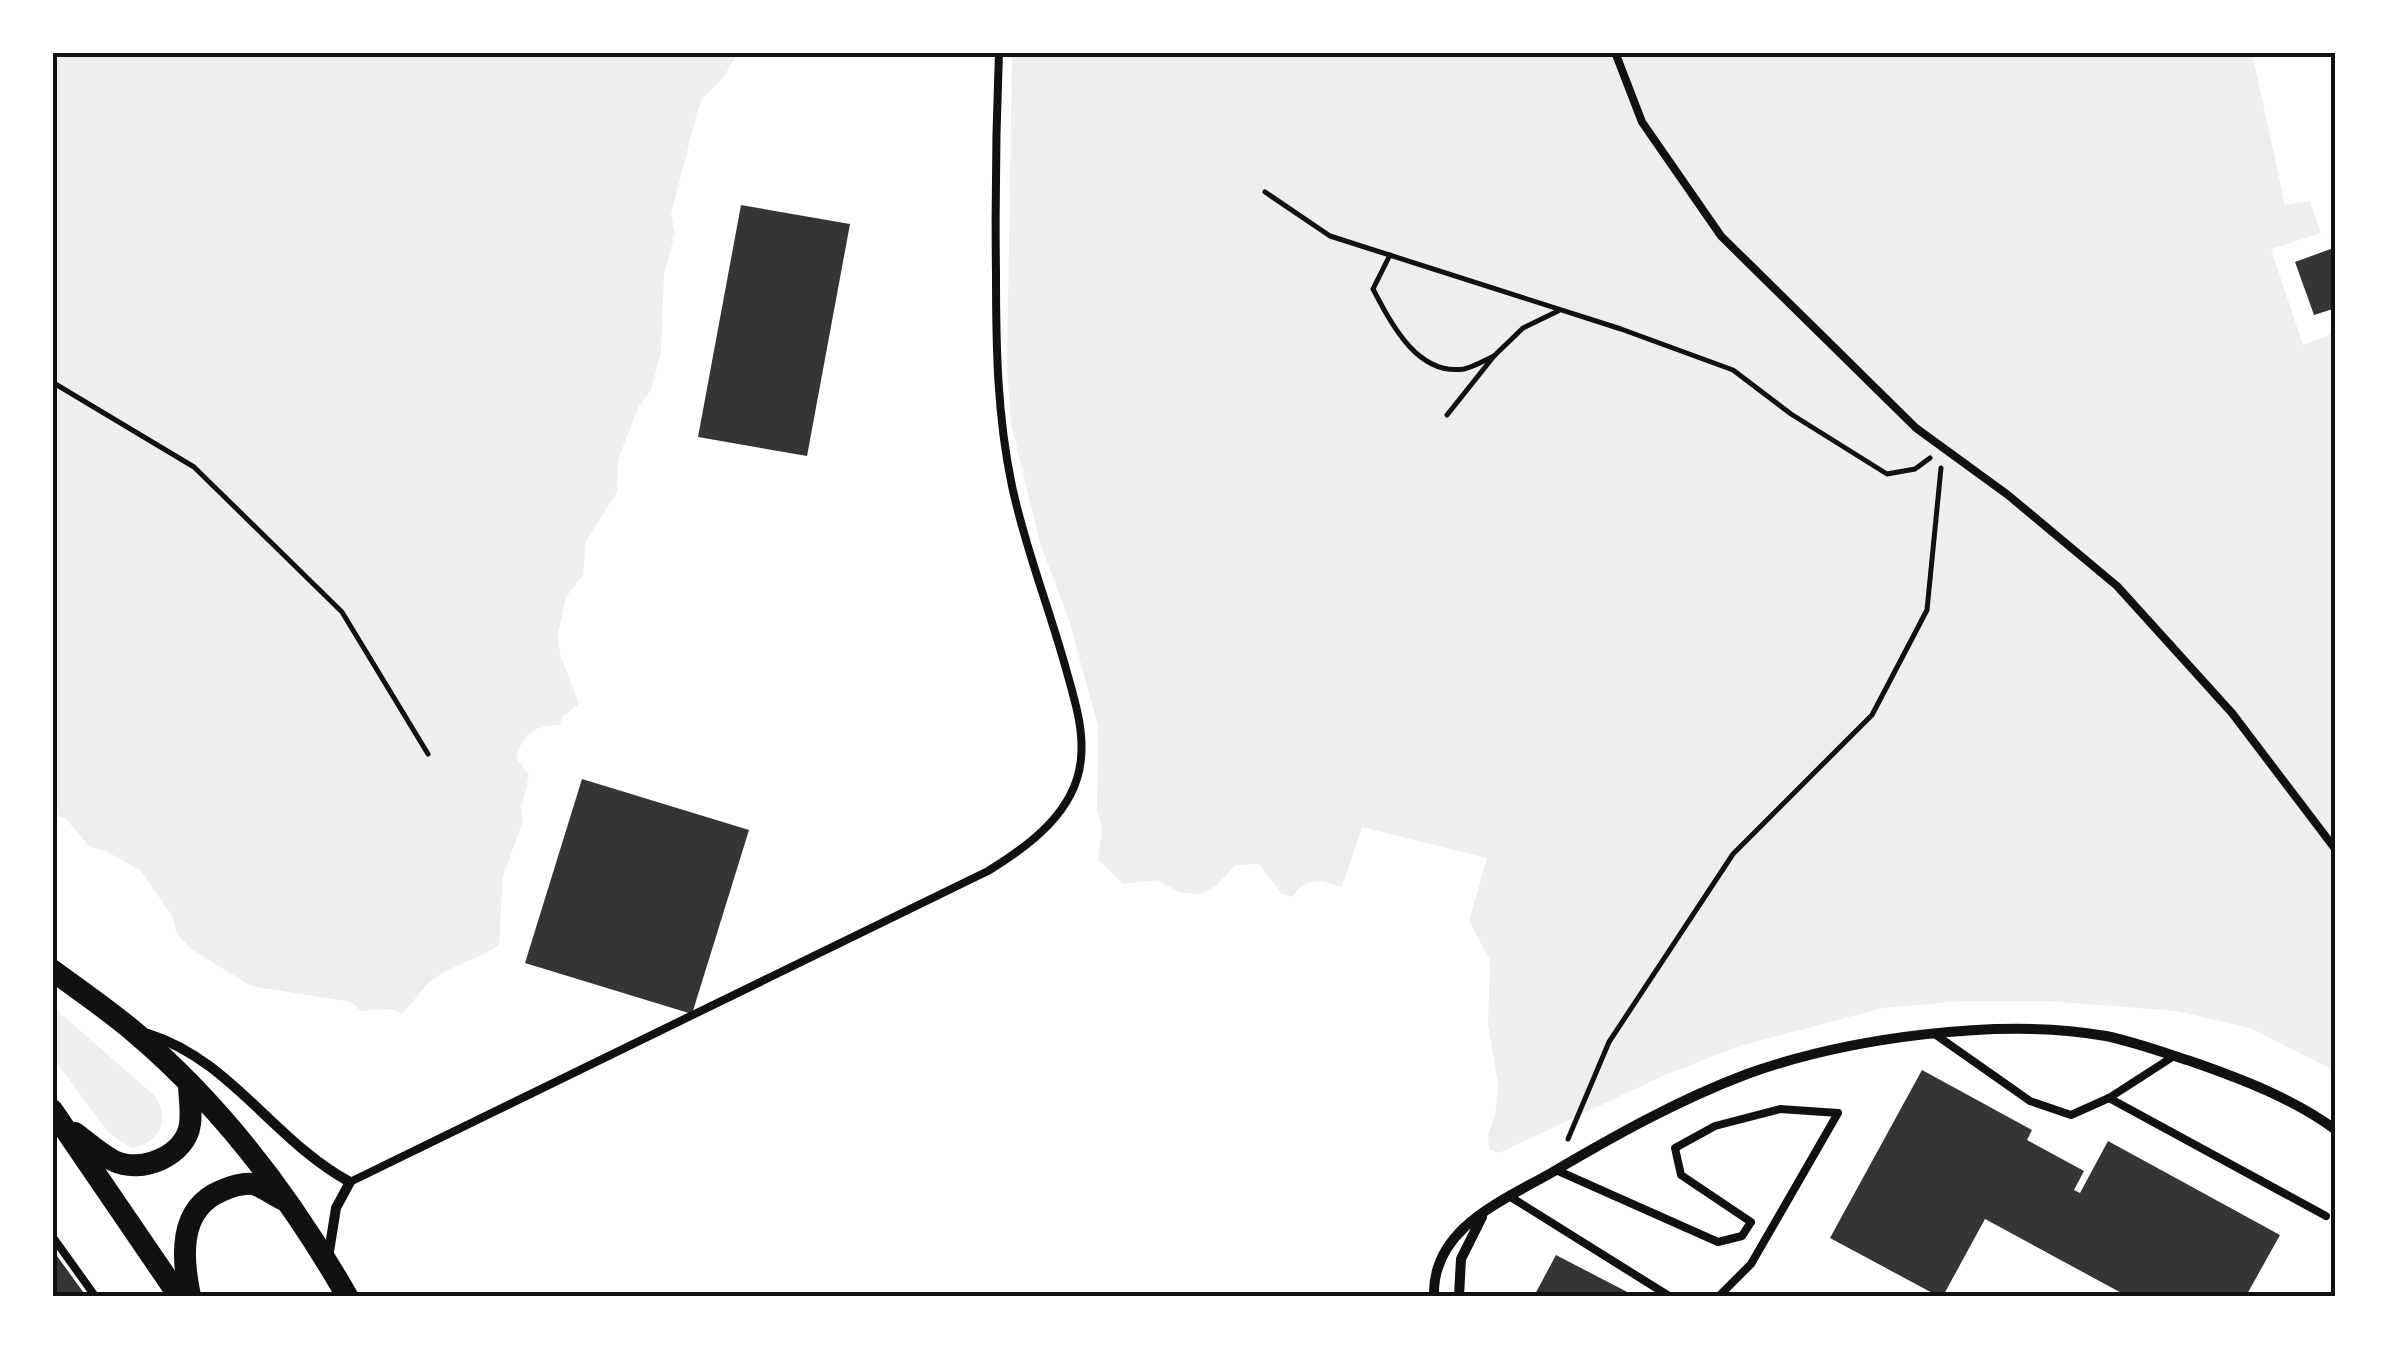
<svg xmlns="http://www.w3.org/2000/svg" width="2388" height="1349" viewBox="0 0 2388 1349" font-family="Montserrat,sans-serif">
	<rect width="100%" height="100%" fill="#fff"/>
	<!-- green -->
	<g fill="#eee">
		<path d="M 53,53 L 738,53 L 722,79 L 702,99 L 697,113 L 671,214 L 675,233 L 664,274 L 661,353 L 651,390 L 638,408 L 618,460 L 617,492 L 586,541 L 583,575 L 566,597 L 558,635 L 560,654 L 579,704 L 562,717 L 560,725 C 534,726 522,732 517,759 L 529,775 L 521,809 L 523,821 L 503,876 L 499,945 C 479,959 455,964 435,978 C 422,986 414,1003 402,1013 L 390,1009 L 361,1011 L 351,1002 L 251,986 L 190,948 L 177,934 L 172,916 L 141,871 L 106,851 L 90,847 L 65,818 L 53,814 Z"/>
		<path d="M 1012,53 L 2252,53 L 2285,205 L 2310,201 L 2321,233 L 2271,249 L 2303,345 L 2335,333 L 2335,1071 L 2250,1028 L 2177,1011 L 2049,1001 L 1963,1001 L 1883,1008 L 1739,1046 L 1665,1075 L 1499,1153 L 1489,1149 L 1488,1135 L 1495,1116 L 1498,1084 L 1488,1025 L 1490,960 L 1469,921 L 1487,858 L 1362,827 L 1342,887 C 1321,880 1307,876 1292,897 L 1282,894 L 1259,864 L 1236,865 L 1216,886 L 1200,894 L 1181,893 L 1157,880 L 1123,884 L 1098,859 L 1102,830 L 1097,807 L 1098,726 L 1069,620 L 1040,543 L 1011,423 L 1007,370 Z"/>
		<path d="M 53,1007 L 156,1097 C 170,1122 159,1142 132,1148 L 109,1133 L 53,1058 Z"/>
	</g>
	<!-- building -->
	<g fill="#353535">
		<path d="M 741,205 L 850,224 L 807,456 L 698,437 Z"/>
		<path d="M 2336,247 L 2336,308 L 2314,315 L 2295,262 Z"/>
		<path d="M 582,779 L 749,830 L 692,1014 L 525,963 Z"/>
		<path d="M 1922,1070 L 2032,1130 L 2027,1140 L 2084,1171 L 2074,1190 L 2080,1193 L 2108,1141 L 2280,1235 L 2246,1296 L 2127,1296 L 1985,1219 L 1943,1296 L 1938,1296 L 1830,1238 Z"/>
		<path d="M 52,1249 L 86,1296 L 52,1296 Z"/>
		<path d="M 1556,1255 L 1635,1296 L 1534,1296 Z"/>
	</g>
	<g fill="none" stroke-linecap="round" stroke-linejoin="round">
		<!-- path -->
		<g stroke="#111" stroke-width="5">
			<path d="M 1265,192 L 1330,236 L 1621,329 L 1733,370 L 1791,414 L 1887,474 L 1915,469 L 1930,458"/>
			<path d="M 1390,255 L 1373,289 C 1391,323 1417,376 1464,369 C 1474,367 1485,360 1494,356"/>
			<path d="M 52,382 L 194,467 L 342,612 L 428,754"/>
			<path d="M 1447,415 L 1494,356 L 1523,328 L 1558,311"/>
			<path d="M 1568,1139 L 1609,1042 L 1733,854 L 1872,715 L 1927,610 L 1941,468"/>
		</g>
		<!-- service -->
		<g stroke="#111" stroke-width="8">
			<path d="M 1615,52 L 1642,122 L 1721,236 L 1916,428 L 2008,495 L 2117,586 L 2232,713 L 2336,850"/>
			<path d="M 1936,1035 L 2030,1101 L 2071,1115 L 2109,1098 L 2174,1056"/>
			<path d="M 2109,1098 L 2326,1216"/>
			<path d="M 1556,1170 L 1718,1242 L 1742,1236 L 1751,1222 L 1681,1175 L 1675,1148 L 1715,1126 L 1780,1109 L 1838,1113 L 1751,1264 L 1719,1296"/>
			<path d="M 350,1182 L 988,871 C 1029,846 1077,811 1081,758 C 1084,728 1074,698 1066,669 C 1049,607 1025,548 1012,486 C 997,415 996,345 996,274 C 995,200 996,126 999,52"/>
			<path d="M 1509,1196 L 1669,1296"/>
			<path d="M 52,1236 L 95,1296"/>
		</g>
		<!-- minor -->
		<g stroke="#111" stroke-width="10">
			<path d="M 148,1034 C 230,1059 275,1142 350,1182 L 336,1208 L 328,1258"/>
			<path d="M 1434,1296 C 1432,1229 1500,1202 1551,1173 C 1614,1136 1678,1100 1747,1074 C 1847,1038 2000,1017 2106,1036 C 2135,1042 2165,1053 2193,1062 C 2242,1079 2294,1099 2336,1130"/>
			<path d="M 1459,1296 L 1461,1259 L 1482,1217"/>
		</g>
		<!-- primary -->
		<g stroke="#111" stroke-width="22">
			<path d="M 52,970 C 79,990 107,1009 132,1030 C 219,1103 291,1198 347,1296"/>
			<path d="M 52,1110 L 179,1296"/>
			<path d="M 75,1133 C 87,1142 100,1154 114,1161 C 141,1174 186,1156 190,1124 C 192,1111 189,1096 189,1083"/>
			<path d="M 190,1296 C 182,1258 178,1209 221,1191 C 230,1187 243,1183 253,1184 C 262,1186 273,1195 282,1199"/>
		</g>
	</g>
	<!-- border -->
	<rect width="2388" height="1349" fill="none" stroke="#ffffff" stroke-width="110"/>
	<rect x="55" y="55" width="2278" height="1239" fill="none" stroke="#111" stroke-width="4"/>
</svg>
